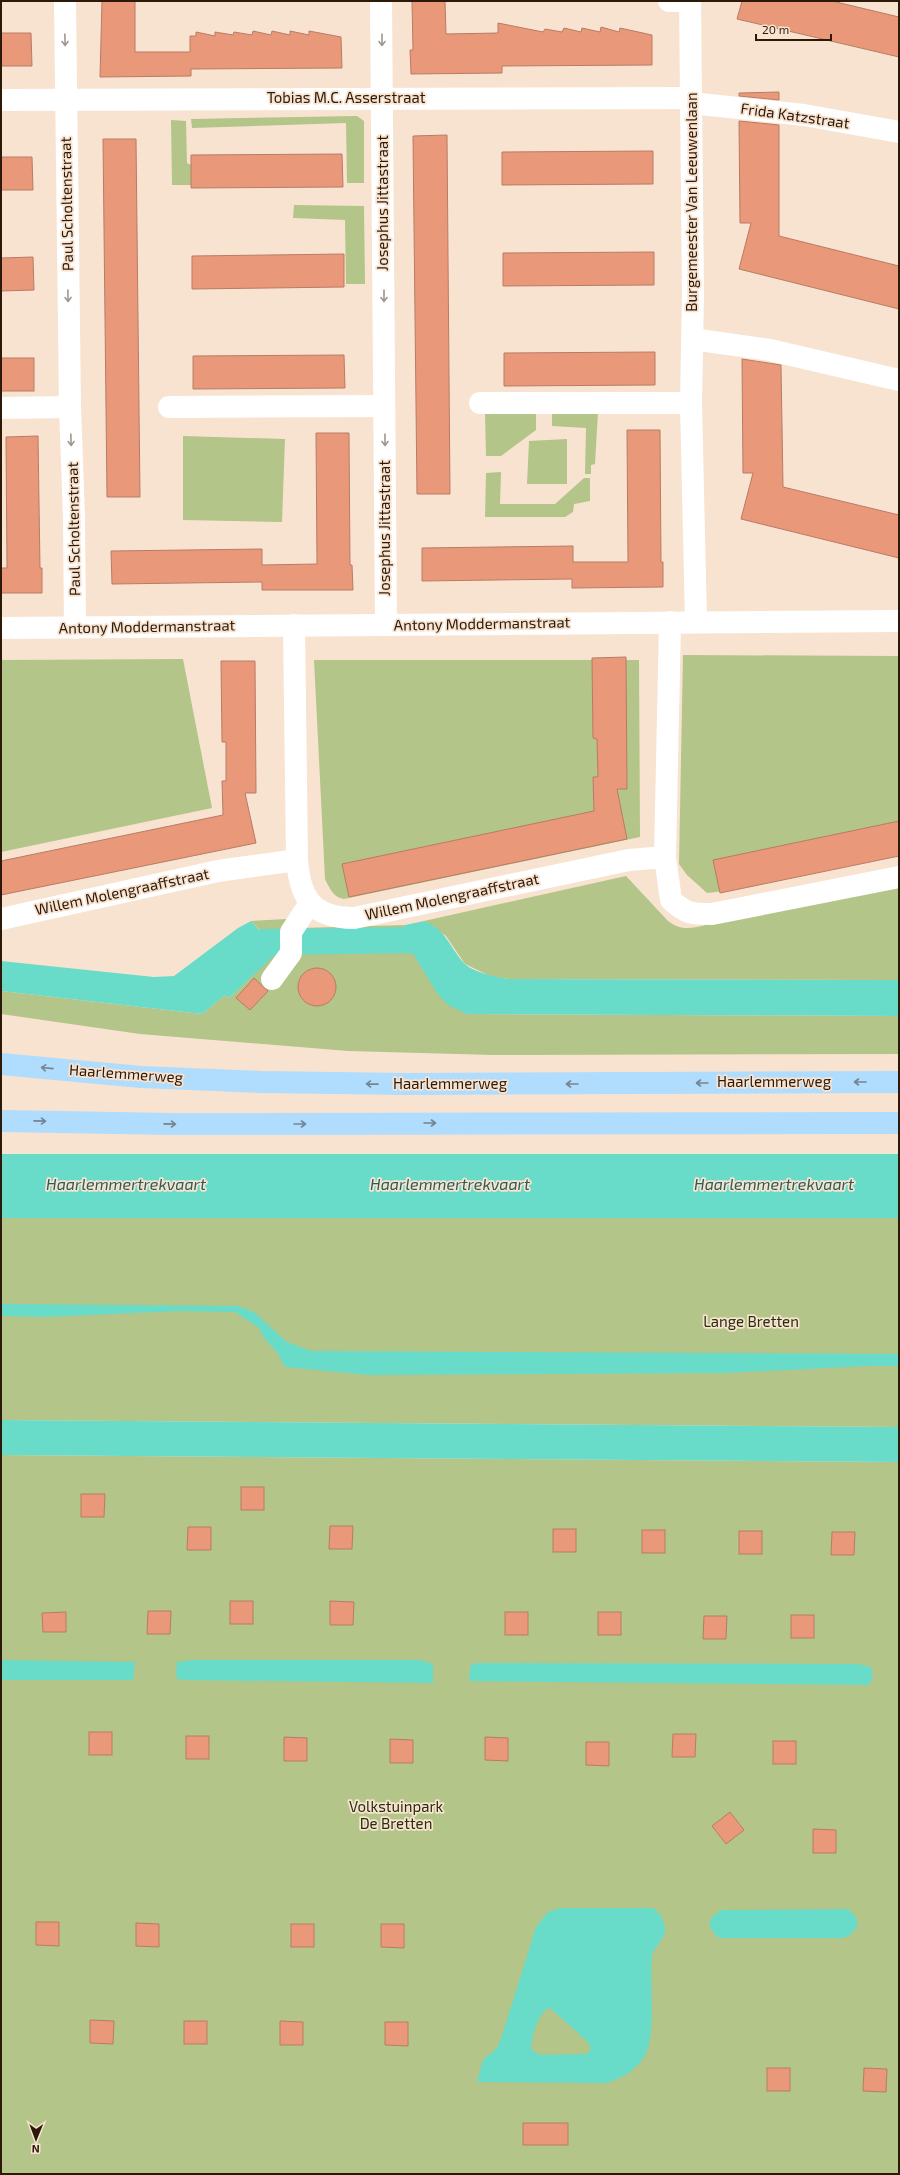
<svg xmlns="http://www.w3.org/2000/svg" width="900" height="2175" viewBox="0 0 900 2175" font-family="'Exo 2',sans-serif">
	<rect width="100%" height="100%" fill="#f8e3d1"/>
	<!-- green -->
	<g fill="#b3c588">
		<path d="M 357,116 L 364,121 L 364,183 L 347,183 L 346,123 L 192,128 L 191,119 Z"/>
		<path d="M 171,120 L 186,121 L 187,163 L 191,165 L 191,185 L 172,185 Z"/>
		<path d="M 294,205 L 364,206 L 365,284 L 346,284 L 345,220 L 293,218 Z"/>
		<path d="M 598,412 L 595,464 L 591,465 L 591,474 L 585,474 L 586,428 L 552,426 L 552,414 Z"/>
		<path d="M 485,413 L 536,413 L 536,430 L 501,456 L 486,456 Z"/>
		<path d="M 183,436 L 285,439 L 282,522 L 183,520 Z"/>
		<path d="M 567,439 L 567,484 L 527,484 L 529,441 Z"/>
		<path d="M 501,472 L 500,504 L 555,504 L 584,478 L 590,478 L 590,501 L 574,504 L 573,512 L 565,517 L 485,517 L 486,473 Z"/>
		<path d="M 683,655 L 899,656 L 899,853 L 716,892 L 707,893 L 687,875 L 679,864 Z"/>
		<path d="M 183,659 L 212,808 L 1,852 L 1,660 Z"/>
		<path d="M 314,660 L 639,660 L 640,837 L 344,899 C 333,897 330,889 325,879 Z"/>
		<path d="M 626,876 L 668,921 C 684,934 701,926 719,921 L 899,886 L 899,980 L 508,979 L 490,976 L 465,964 L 446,936 L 424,921 Z"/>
		<path d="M 286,919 L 300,928 L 405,925 L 403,930 L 467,1014 L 899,1016 L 899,1054 L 494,1055 L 348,1051 L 140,1034 L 1,1014 L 1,991 L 202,1014 L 225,995 L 229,998 L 279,950 L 251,921 Z"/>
		<path d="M 1,1218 L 899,1218 L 899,1427 L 1,1420 Z"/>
		<path d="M 1,1455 L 899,1462 L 899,2174 L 1,2174 Z"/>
	</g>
	<!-- water -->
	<g fill="#69dbc9" fill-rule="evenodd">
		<path d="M 251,921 L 279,951 L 229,998 L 225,995 L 202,1014 L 1,991 L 1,961 L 154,977 L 174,976 L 238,928 Z"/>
		<path d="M 424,921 C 446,929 450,948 464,963 C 472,972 496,977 508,979 L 899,980 L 899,1016 L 467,1014 L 448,1005 L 437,993 L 404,939 L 403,930 L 405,925 Z"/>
		<rect x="1" y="1154" width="898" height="64"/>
		<path d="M 1,1304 L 238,1306 L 254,1312 L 287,1342 L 311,1351 L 899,1354 L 899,1366 L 867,1366 L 726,1373 L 369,1375 L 285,1367 L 277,1352 L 264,1338 L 259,1328 L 235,1312 L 178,1311 L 45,1317 L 1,1316 Z"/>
		<path d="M 1,1420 L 899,1427 L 899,1462 L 1,1455 Z"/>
		<path d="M 1,1660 L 135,1662 L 133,1680 L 1,1680 Z"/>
		<path d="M 193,1660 L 420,1660 L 433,1664 L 433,1683 L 183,1680 L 176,1678 L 177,1662 Z"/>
		<path d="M 476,1663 L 857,1664 L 871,1667 L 873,1675 L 869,1685 L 469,1681 L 470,1666 Z"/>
		<path d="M 560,1908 L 653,1908 C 660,1913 666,1922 665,1932 C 663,1941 653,1948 652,1956 C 649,1982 657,2036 644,2057 C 635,2071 622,2078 607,2083 L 477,2082 L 483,2060 L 497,2048 L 502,2036 L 536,1927 L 548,1912 ZM 550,2008 L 588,2042 L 591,2049 L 587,2054 L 540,2055 L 531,2049 C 531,2038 538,2011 550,2008 Z"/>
		<path d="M 847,1909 C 855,1914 858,1918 857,1927 L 850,1935 L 843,1938 L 719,1938 L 713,1932 L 709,1924 L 712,1917 L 721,1910 Z"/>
	</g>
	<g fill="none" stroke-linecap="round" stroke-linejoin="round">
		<!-- canal -->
		<path stroke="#69dbc9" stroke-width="26" d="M 238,955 L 265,942 L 418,940 L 434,953"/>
	</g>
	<!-- building -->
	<g fill="#e99879" stroke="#b87c66">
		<path d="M 102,1 L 135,1 L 135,52 L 190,52 L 190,36 L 196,36 L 196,32 L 215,36 L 215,32 L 233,35 L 234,32 L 252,35 L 253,31 L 271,35 L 272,31 L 290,35 L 290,31 L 309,35 L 309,31 L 341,37 L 342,68 L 191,69 L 191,76 L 100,77 Z"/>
		<path d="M 412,1 L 445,1 L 446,34 L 498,33 L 498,23 L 543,32 L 545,29 L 562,32 L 564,28 L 581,32 L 582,28 L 600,32 L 601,27 L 619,32 L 620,28 L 652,35 L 652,65 L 502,66 L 502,73 L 411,74 L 410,50 L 413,50 Z"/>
		<path d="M 742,1 L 832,1 L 899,17 L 899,57 L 737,19 Z"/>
		<path d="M 1,33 L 31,33 L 32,66 L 1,66 Z"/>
		<path d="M 779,92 L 779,100 L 739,96 L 739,93 Z"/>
		<path d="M 739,121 L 779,125 L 779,236 L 899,266 L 899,309 L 739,269 L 751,223 L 740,223 Z"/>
		<path d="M 447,135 L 450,494 L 417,494 L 413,136 Z"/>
		<path d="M 103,139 L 136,139 L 140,497 L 107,497 Z"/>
		<path d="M 653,151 L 653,184 L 502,185 L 502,152 Z"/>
		<path d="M 342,154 L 343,187 L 191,188 L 191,155 Z"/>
		<path d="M 1,157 L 32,157 L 33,190 L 1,190 Z"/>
		<path d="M 654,252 L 654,285 L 503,286 L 503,253 Z"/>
		<path d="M 344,254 L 344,287 L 192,289 L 192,256 Z"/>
		<path d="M 33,257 L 34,290 L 1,291 L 1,258 Z"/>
		<path d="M 655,352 L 655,385 L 504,386 L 504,353 Z"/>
		<path d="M 344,355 L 345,388 L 193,389 L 193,356 Z"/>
		<rect x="1" y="358" width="33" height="33"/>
		<path d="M 742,359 L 781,365 L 783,487 L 899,515 L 899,558 L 741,519 L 753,473 L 743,473 Z"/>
		<path d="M 627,430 L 660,430 L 661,562 L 663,562 L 663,587 L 572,588 L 572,579 L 422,581 L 422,548 L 573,546 L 573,562 L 628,562 Z"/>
		<path d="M 316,433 L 349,433 L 350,565 L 352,565 L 353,590 L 262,590 L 262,582 L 112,584 L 111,551 L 262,549 L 262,565 L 317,564 Z"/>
		<path d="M 38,436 L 40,568 L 42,568 L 42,593 L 1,593 L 1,568 L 7,568 L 6,437 Z"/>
		<path d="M 626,657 L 627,789 L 617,789 L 627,839 L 349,897 L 342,864 L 594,811 L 593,777 L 598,777 L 597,739 L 593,738 L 592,658 Z"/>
		<path d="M 221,661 L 255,661 L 256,793 L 245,793 L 256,843 L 1,895 L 1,861 L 223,815 L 222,781 L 226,781 L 226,742 L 222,742 Z"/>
		<path d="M 899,821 L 899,856 L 720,893 L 713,860 Z"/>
		<circle cx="317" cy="987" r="19"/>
		<path d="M 254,978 L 268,991 L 250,1010 L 236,998 Z"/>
		<rect x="241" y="1487" width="23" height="23"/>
		<path d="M 81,1494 L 105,1494 L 104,1517 L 81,1517 Z"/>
		<path d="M 330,1526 L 353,1526 L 352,1549 L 329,1549 Z"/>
		<path d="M 188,1527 L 211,1527 L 211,1550 L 187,1550 Z"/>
		<rect x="553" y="1529" width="23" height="23"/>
		<rect x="642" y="1530" width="23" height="23"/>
		<rect x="739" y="1531" width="23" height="23"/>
		<path d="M 832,1532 L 855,1532 L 854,1555 L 831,1555 Z"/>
		<rect x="230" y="1601" width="23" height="23"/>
		<path d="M 330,1601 L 354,1602 L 353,1625 L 330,1625 Z"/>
		<path d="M 148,1611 L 171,1611 L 170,1634 L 147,1634 Z"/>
		<path d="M 66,1612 L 66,1632 L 43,1632 L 42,1613 Z"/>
		<rect x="505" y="1612" width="23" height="23"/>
		<rect x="598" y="1612" width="23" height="23"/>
		<rect x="791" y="1615" width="23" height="23"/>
		<path d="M 704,1616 L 727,1616 L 726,1639 L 703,1639 Z"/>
		<rect x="89" y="1732" width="23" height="23"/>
		<path d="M 673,1734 L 696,1734 L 695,1757 L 672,1757 Z"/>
		<rect x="186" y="1736" width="23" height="23"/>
		<path d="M 284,1737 L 307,1738 L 307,1761 L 284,1761 Z"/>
		<path d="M 485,1737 L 508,1738 L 508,1761 L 485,1760 Z"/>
		<path d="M 390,1739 L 413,1740 L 413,1763 L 390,1763 Z"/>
		<rect x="773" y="1741" width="23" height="23"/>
		<path d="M 586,1742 L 609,1742 L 609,1766 L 586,1765 Z"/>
		<path d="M 730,1812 L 744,1830 L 726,1844 L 712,1826 Z"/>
		<path d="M 813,1829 L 836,1830 L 836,1853 L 813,1853 Z"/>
		<path d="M 36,1922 L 59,1922 L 59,1946 L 36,1945 Z"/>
		<path d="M 136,1923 L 159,1924 L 159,1947 L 136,1946 Z"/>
		<rect x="291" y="1924" width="23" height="23"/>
		<path d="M 381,1924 L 404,1924 L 404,1948 L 381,1947 Z"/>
		<path d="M 90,2020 L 114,2021 L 113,2044 L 90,2043 Z"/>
		<rect x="184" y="2021" width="23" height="23"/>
		<path d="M 280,2021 L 303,2022 L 303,2045 L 280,2045 Z"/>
		<path d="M 385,2022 L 408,2022 L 408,2046 L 385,2045 Z"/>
		<rect x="767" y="2068" width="23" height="23"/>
		<path d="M 864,2068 L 887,2069 L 886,2092 L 863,2091 Z"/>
		<rect x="523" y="2123" width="45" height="22"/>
	</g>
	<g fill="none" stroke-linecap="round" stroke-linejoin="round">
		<!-- minor -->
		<g stroke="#fff" stroke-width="22">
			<path d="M 65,1 L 70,407 L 74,517 L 75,628"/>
			<path d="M 381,1 L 386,625"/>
			<path d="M 669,1 L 690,1"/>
			<path d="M 690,1 L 693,294 L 691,403 L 696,622"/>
			<path d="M 1,100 L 691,98"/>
			<path d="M 691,103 L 804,115 L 899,132"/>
			<path d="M 692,339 L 770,350 L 899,380"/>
			<path d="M 480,403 L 691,403"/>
			<path d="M 169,407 L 384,406"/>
			<path d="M 1,408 L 70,407"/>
			<path d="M 294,625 L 297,860"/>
			<path d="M 1,628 L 899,621"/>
			<path d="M 665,857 L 670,622"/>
			<path d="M 1,919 L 218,871 L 297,860 C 300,899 313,918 354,918 L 629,860 L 665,857 L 671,900 C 686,914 692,914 712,914 L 899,877"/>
			<path d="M 272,979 L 291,953 L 291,932 L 310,903"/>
		</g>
		<!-- major -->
		<g stroke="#b0dcfd" stroke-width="22">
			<path d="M 1,1064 L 141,1077 L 261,1082 L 408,1084 L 899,1082"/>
			<path d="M 1,1121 L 172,1124 L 899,1123"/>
		</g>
	</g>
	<!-- one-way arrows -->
	<defs><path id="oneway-shaft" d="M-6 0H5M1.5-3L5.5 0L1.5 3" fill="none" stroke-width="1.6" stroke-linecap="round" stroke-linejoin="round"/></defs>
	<g stroke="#a09890">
		<use href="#oneway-shaft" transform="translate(65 40) rotate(89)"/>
		<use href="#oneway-shaft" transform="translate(382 40) rotate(90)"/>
		<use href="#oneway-shaft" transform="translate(68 296) rotate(89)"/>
		<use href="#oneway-shaft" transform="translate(384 296) rotate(90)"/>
		<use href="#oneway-shaft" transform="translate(71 440) rotate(88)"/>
		<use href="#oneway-shaft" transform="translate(385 440) rotate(90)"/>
	</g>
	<g stroke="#75848f">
		<use href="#oneway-shaft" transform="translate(47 1068) rotate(-174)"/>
		<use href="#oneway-shaft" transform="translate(860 1082) rotate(180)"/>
		<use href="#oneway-shaft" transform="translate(702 1083) rotate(180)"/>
		<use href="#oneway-shaft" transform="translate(372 1084) rotate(-179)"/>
		<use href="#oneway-shaft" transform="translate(572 1084) rotate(180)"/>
		<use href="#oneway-shaft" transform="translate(40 1121) rotate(1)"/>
		<use href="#oneway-shaft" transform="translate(430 1123)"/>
		<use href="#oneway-shaft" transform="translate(170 1124) rotate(1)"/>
		<use href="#oneway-shaft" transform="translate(300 1124)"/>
	</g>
	<g text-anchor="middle" stroke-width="3.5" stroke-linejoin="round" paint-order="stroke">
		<!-- street labels -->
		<g font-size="15" fill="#2c1908" stroke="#f8e3d1">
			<text x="346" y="103">Tobias M.C. Asserstraat</text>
			<text transform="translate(795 116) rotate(8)" y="5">Frida Katzstraat</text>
			<text transform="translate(692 202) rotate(-90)" y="5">Burgemeester Van Leeuwenlaan</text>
			<text transform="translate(383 203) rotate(-90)" y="5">Josephus Jittastraat</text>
			<text transform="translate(67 204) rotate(-91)" y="5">Paul Scholtenstraat</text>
			<text transform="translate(385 528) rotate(-90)" y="5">Josephus Jittastraat</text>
			<text transform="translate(74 529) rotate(-91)" y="5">Paul Scholtenstraat</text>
			<text transform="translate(482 624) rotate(-1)" y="5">Antony Moddermanstraat</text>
			<text transform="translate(147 627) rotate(-1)" y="5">Antony Moddermanstraat</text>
			<text transform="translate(122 892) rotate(-12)" y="5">Willem Molengraaffstraat</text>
			<text transform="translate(452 897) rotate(-12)" y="5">Willem Molengraaffstraat</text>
			<text transform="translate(126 1074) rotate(4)" y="5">Haarlemmerweg</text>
			<text x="774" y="1087">Haarlemmerweg</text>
			<text x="450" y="1089">Haarlemmerweg</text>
		</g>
		<!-- park labels -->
		<g font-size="15" fill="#262e0c" stroke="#f8e3d1">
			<text x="751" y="1327">Lange Bretten</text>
			<text x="396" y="1812">Volkstuinpark<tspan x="396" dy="17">De Bretten</tspan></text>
		</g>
		<!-- water labels -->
		<g font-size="16" font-style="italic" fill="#2c5d55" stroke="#f8e3d1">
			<text x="126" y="1190">Haarlemmertrekvaart</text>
			<text x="450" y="1190">Haarlemmertrekvaart</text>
			<text x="774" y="1190">Haarlemmertrekvaart</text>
		</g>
	</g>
	<!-- border -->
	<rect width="900" height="2175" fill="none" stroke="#2c1908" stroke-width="4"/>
	<!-- north arrow -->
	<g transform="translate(36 2139) rotate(181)" stroke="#f8e3d1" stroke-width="3" paint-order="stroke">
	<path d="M0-3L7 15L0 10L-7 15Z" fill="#2c1908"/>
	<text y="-6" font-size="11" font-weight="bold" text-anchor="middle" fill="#2c1908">N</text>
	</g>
	<!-- scale -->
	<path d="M756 34v6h75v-6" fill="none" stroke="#2c1908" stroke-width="2"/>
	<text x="762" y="34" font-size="12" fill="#2c1908" stroke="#f8e3d1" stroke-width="3" paint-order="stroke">20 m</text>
</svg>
